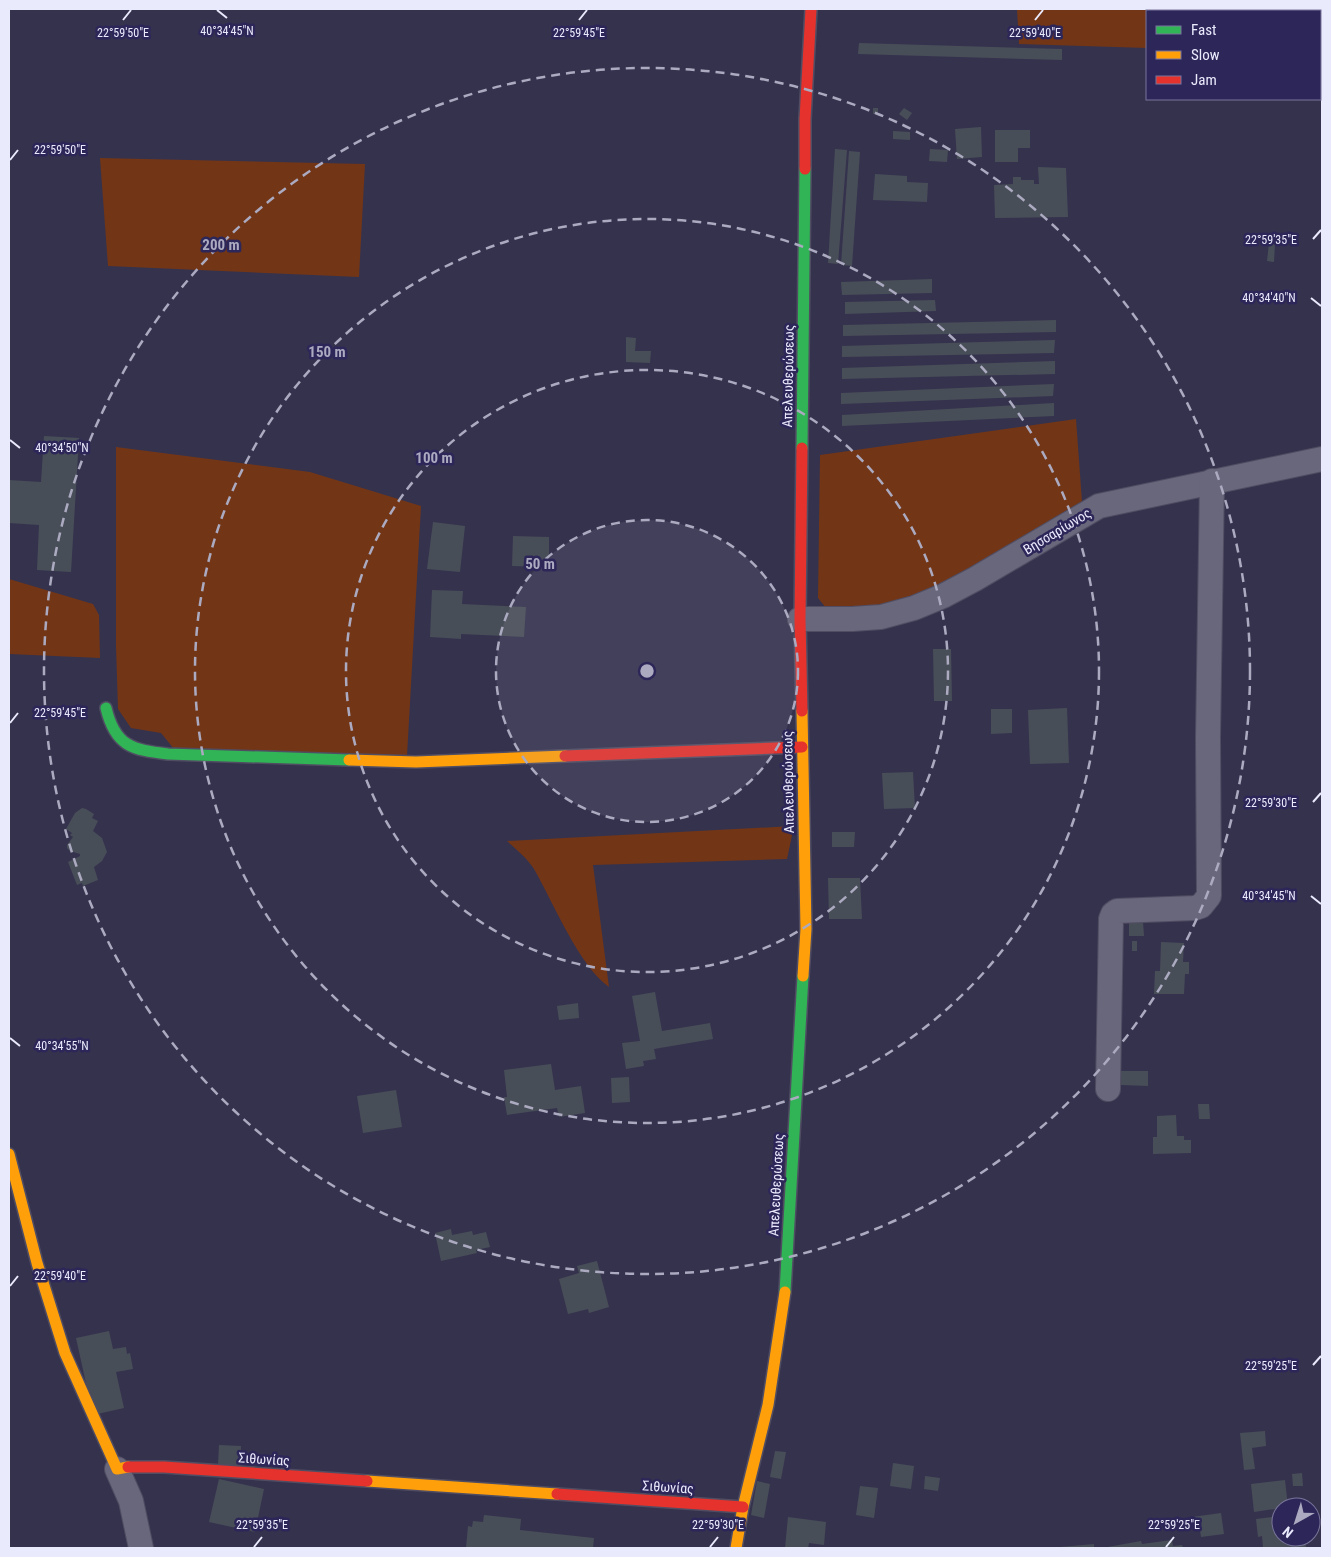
<svg xmlns="http://www.w3.org/2000/svg" width="1331" height="1557" viewBox="0 0 1331 1557" font-family="'Roboto Condensed',sans-serif">
	<rect width="100%" height="100%" fill="#35324e"/>
	<!-- green -->
	<g fill="#723617">
		<path d="M 1017,9 L 1322,9 L 1322,45 L 1320,45 L 1320,11 L 1147,11 L 1147,48 L 1019,44 Z"/>
		<path d="M 100,158 L 365,164 L 359,277 L 108,266 Z"/>
		<path d="M 1076,419 L 1082,502 L 1029,538 L 942,588 L 868,614 L 826,608 L 818,598 L 820,455 Z"/>
		<path d="M 116,447 L 310,472 L 421,506 L 407,756 L 174,749 L 161,733 L 131,728 L 118,709 L 116,646 Z"/>
		<path d="M 9,579 L 93,604 L 99,615 L 100,658 L 9,654 Z"/>
		<path d="M 794,826 L 787,859 L 593,865 L 609,987 C 579,966 553,902 534,869 C 528,859 516,849 507,841 Z"/>
	</g>
	<!-- building -->
	<g fill="#484e58">
		<path d="M 859,43 L 1062,49 L 1062,60 L 858,54 Z"/>
		<rect x="873" y="108" width="5" height="6"/>
		<path d="M 904,108 L 912,113 L 907,120 L 899,114 Z"/>
		<path d="M 981,127 L 982,157 L 957,159 L 955,129 Z"/>
		<path d="M 995,130 L 1030,130 L 1030,148 L 1018,148 L 1018,162 L 995,162 Z"/>
		<path d="M 893,131 L 910,132 L 910,140 L 893,139 Z"/>
		<path d="M 835,149 L 847,150 L 838,264 L 828,263 Z"/>
		<path d="M 930,149 L 948,150 L 947,162 L 929,161 Z"/>
		<path d="M 849,151 L 860,152 L 852,266 L 841,265 Z"/>
		<path d="M 1038,167 L 1066,168 L 1068,217 L 995,218 L 994,185 L 1013,184 L 1013,177 L 1021,177 L 1021,180 L 1034,180 L 1034,184 L 1039,184 Z"/>
		<path d="M 875,174 L 907,176 L 907,182 L 928,183 L 927,202 L 873,200 Z"/>
		<path d="M 1269,243 L 1275,243 L 1274,262 L 1267,261 Z"/>
		<path d="M 932,279 L 932,293 L 842,295 L 841,282 Z"/>
		<path d="M 935,300 L 936,311 L 845,314 L 845,302 Z"/>
		<path d="M 1056,320 L 1056,332 L 843,336 L 843,325 Z"/>
		<path d="M 626,337 L 636,338 L 635,351 L 651,351 L 650,363 L 626,362 Z"/>
		<path d="M 1055,340 L 1054,353 L 842,357 L 842,346 Z"/>
		<path d="M 1055,361 L 1055,374 L 842,379 L 842,368 Z"/>
		<path d="M 1054,384 L 1053,396 L 841,404 L 841,393 Z"/>
		<path d="M 1054,403 L 1054,416 L 842,426 L 842,415 Z"/>
		<path d="M 44,436 L 79,438 L 71,572 L 37,570 L 39,525 L 9,523 L 9,480 L 41,482 Z"/>
		<path d="M 433,522 L 465,526 L 460,572 L 427,569 Z"/>
		<path d="M 513,536 L 549,537 L 549,567 L 512,566 Z"/>
		<path d="M 432,590 L 463,591 L 462,604 L 526,607 L 524,637 L 461,634 L 461,639 L 430,637 Z"/>
		<path d="M 933,649 L 951,649 L 952,701 L 934,701 Z"/>
		<path d="M 1067,708 L 1069,763 L 1030,764 L 1028,710 Z"/>
		<path d="M 991,709 L 1012,709 L 1012,733 L 991,734 Z"/>
		<path d="M 913,772 L 915,808 L 884,809 L 882,773 Z"/>
		<path d="M 82,808 L 86,809 L 94,814 L 92,818 L 98,821 L 93,831 L 102,838 L 107,852 L 102,861 L 94,867 L 98,880 L 83,886 L 82,883 L 77,885 L 68,862 L 80,856 L 80,854 L 70,851 L 67,848 L 67,845 L 73,837 L 70,835 L 72,833 L 66,829 L 75,813 Z"/>
		<path d="M 832,832 L 855,832 L 854,847 L 832,847 Z"/>
		<path d="M 828,878 L 860,878 L 862,919 L 829,919 Z"/>
		<path d="M 1129,921 L 1143,921 L 1144,936 L 1129,936 Z"/>
		<rect x="1132" y="941" width="5" height="10"/>
		<path d="M 1161,942 L 1184,943 L 1183,962 L 1189,962 L 1189,974 L 1185,974 L 1184,994 L 1154,994 L 1155,971 L 1160,971 Z"/>
		<path d="M 655,992 L 662,1031 L 710,1023 L 713,1039 L 654,1049 L 656,1059 L 643,1061 L 644,1066 L 626,1069 L 622,1043 L 640,1041 L 632,996 Z"/>
		<path d="M 578,1003 L 579,1018 L 559,1020 L 557,1006 Z"/>
		<path d="M 551,1064 L 555,1090 L 581,1086 L 585,1113 L 559,1117 L 557,1108 L 507,1115 L 504,1097 L 507,1097 L 504,1070 Z"/>
		<path d="M 1121,1071 L 1148,1071 L 1148,1086 L 1121,1085 Z"/>
		<path d="M 629,1077 L 630,1102 L 612,1103 L 611,1078 Z"/>
		<path d="M 396,1090 L 402,1127 L 363,1133 L 357,1096 Z"/>
		<path d="M 1198,1104 L 1209,1104 L 1210,1119 L 1199,1119 Z"/>
		<path d="M 1176,1115 L 1177,1136 L 1184,1136 L 1184,1140 L 1191,1140 L 1191,1153 L 1153,1154 L 1153,1137 L 1157,1137 L 1157,1116 Z"/>
		<path d="M 451,1229 L 452,1235 L 472,1231 L 473,1235 L 486,1232 L 490,1247 L 476,1250 L 477,1253 L 441,1261 L 435,1233 Z"/>
		<path d="M 597,1261 L 609,1307 L 589,1313 L 588,1309 L 568,1314 L 559,1279 L 579,1273 L 577,1266 Z"/>
		<path d="M 109,1331 L 113,1349 L 126,1347 L 127,1354 L 130,1353 L 133,1369 L 116,1372 L 124,1408 L 93,1415 L 76,1338 Z"/>
		<path d="M 1265,1431 L 1266,1446 L 1252,1448 L 1255,1469 L 1244,1470 L 1240,1433 Z"/>
		<path d="M 219,1445 L 241,1446 L 240,1466 L 218,1465 Z"/>
		<path d="M 775,1451 L 786,1452 L 781,1479 L 770,1477 Z"/>
		<path d="M 893,1463 L 914,1466 L 911,1489 L 890,1486 Z"/>
		<path d="M 1302,1473 L 1303,1486 L 1293,1486 L 1292,1474 Z"/>
		<path d="M 925,1476 L 940,1478 L 938,1491 L 924,1489 Z"/>
		<path d="M 219,1479 L 264,1489 L 255,1532 L 209,1522 Z"/>
		<path d="M 1285,1480 L 1288,1507 L 1254,1512 L 1251,1484 Z"/>
		<path d="M 757,1481 L 770,1484 L 764,1518 L 751,1515 Z"/>
		<path d="M 860,1486 L 878,1488 L 874,1518 L 856,1515 Z"/>
		<path d="M 1221,1513 L 1224,1534 L 1201,1537 L 1200,1530 L 1194,1531 L 1192,1517 Z"/>
		<path d="M 484,1515 L 521,1519 L 520,1530 L 594,1538 L 593,1548 L 466,1548 L 468,1526 L 472,1527 L 473,1521 L 483,1522 Z"/>
		<path d="M 1281,1516 L 1281,1537 L 1305,1537 L 1306,1548 L 1263,1548 L 1262,1536 L 1258,1537 L 1256,1519 Z"/>
		<path d="M 788,1517 L 826,1522 L 824,1545 L 809,1543 L 808,1548 L 785,1548 Z"/>
		<path d="M 1172,1540 L 1173,1546 L 1182,1545 L 1183,1548 L 1102,1548 L 1141,1541 L 1142,1544 Z"/>
		<path d="M 1094,1544 L 1094,1548 L 1060,1548 L 1060,1547 Z"/>
	</g>
	<g fill="none" stroke-linecap="round" stroke-linejoin="round">
		<defs>
			<g id="street">
				<path d="M 800,619 L 852,619 L 881,617 L 914,608 L 943,596 L 975,579 L 1099,506 L 1322,459"/>
				<path d="M 1108,1089 L 1111,919 L 1113,914 L 1117,911 L 1195,908 L 1201,906 L 1209,896 L 1208,738 L 1212,481"/>
				<path d="M 117,1469 L 131,1501 L 141,1548"/>
			</g>
			<g id="fast">
				<path d="M 802,448 L 805,169"/>
				<path d="M 106,708 C 115,746 132,750 168,754 L 349,760"/>
				<path d="M 785,1292 L 803,976"/>
			</g>
			<g id="slow">
				<path d="M 802,711 L 806,929 L 803,976"/>
				<path d="M 349,760 L 416,762 L 565,756"/>
				<path d="M 9,1154 L 37,1263 L 65,1353 L 117,1469 L 128,1467"/>
				<path d="M 367,1481 L 557,1494"/>
				<path d="M 736,1548 L 743,1507 L 768,1405 L 785,1292"/>
			</g>
			<g id="jam">
				<path d="M 805,169 L 805,119 L 811,9"/>
				<path d="M 802,448 L 800,619 L 802,711"/>
				<path d="M 565,756 L 802,747"/>
				<path d="M 128,1467 L 164,1467 L 367,1481"/>
				<path d="M 557,1494 L 743,1507"/>
			</g>
		</defs>
		<!-- street casing -->
		<use href="#street" stroke="#504d63" stroke-width="26"/>
		<!-- fast casing -->
		<use href="#fast" stroke="#504d63" stroke-width="14"/>
		<!-- slow casing -->
		<use href="#slow" stroke="#504d63" stroke-width="14"/>
		<!-- jam casing -->
		<use href="#jam" stroke="#504d63" stroke-width="14"/>
		<!-- street -->
		<use href="#street" stroke="#69677c" stroke-width="24"/>
		<!-- fast -->
		<use href="#fast" stroke="#30b455" stroke-width="11"/>
		<!-- slow -->
		<use href="#slow" stroke="#ff9f0a" stroke-width="11"/>
		<!-- jam -->
		<use href="#jam" stroke="#e5322d" stroke-width="11"/>
	</g>
	<!-- ticks -->
	<path fill="none" stroke="#eaeafd" stroke-width="2" d="M 217,10 L 227,18M 123,20 L 131,10M 579,20 L 587,10M 1035,20 L 1043,10M 10,160 L 18,150M 1313,239 L 1321,230M 1311,298 L 1321,306M 10,440 L 20,448M 10,723 L 18,713M 1313,802 L 1321,793M 1311,896 L 1321,904M 10,1038 L 20,1046M 10,1286 L 18,1276M 1313,1365 L 1321,1356M 254,1547 L 262,1537M 710,1547 L 718,1537M 1166,1547 L 1174,1537"/>
	<!-- distance rings -->
	<circle cx="647" cy="671" r="151" fill="#abaac0" fill-opacity=".12"/>
	<g fill="none" stroke="#abaac0" stroke-width="2.5" stroke-dasharray="9 6">
		<circle cx="647" cy="671" r="151"/>
		<circle cx="647" cy="671" r="301"/>
		<circle cx="647" cy="671" r="452"/>
		<circle cx="647" cy="671" r="603"/>
	</g>
	<g text-anchor="middle" stroke-width="5" stroke-linejoin="round" paint-order="stroke">
		<!-- street labels -->
		<g font-size="14" fill="#eaeafd" stroke="#2d2759">
			<text transform="translate(788 376) rotate(-89)" y="5">Απελευθερώσεως</text>
			<text transform="translate(1057 531) rotate(-31)" y="5">Βησσαρίωνος</text>
			<text transform="translate(788 782) rotate(-91)" y="5">Απελευθερώσεως</text>
			<text transform="translate(776 1185) rotate(-87)" y="5">Απελευθερώσεως</text>
			<text transform="translate(264 1459) rotate(4)" y="5">Σιθωνίας</text>
			<text transform="translate(668 1487) rotate(4)" y="5">Σιθωνίας</text>
		</g>
	</g>
	<g font-size="12" text-anchor="middle" fill="#eaeafd" stroke="#2d2759" stroke-width="5" stroke-linejoin="round" paint-order="stroke">
		<text x="227" y="35">40°34'45"N</text>
		<text x="123" y="37">22°59'50"E</text>
		<text x="579" y="37">22°59'45"E</text>
		<text x="1035" y="37">22°59'40"E</text>
		<text x="60" y="154">22°59'50"E</text>
		<text x="1271" y="244">22°59'35"E</text>
		<text x="1269" y="302">40°34'40"N</text>
		<text x="62" y="452">40°34'50"N</text>
		<text x="60" y="717">22°59'45"E</text>
		<text x="1271" y="807">22°59'30"E</text>
		<text x="1269" y="900">40°34'45"N</text>
		<text x="62" y="1050">40°34'55"N</text>
		<text x="60" y="1280">22°59'40"E</text>
		<text x="1271" y="1370">22°59'25"E</text>
		<text x="262" y="1529">22°59'35"E</text>
		<text x="718" y="1529">22°59'30"E</text>
		<text x="1174" y="1529">22°59'25"E</text>
	</g>
	<circle cx="647" cy="671" r="8" fill="#abaac0" stroke="#2d2759" stroke-width="2.5"/>
	<g font-size="15" text-anchor="middle" font-weight="bold" fill="#abaac0" stroke="#2d2759" stroke-width="5" stroke-linejoin="round" paint-order="stroke">
		<text x="221" y="250">200 m</text>
		<text x="327" y="357">150 m</text>
		<text x="434" y="463">100 m</text>
		<text x="540" y="569">50 m</text>
	</g>
	<!-- border -->
	<rect width="1331" height="1557" fill="none" stroke="#eaeafd" stroke-width="20"/>
	<!-- legend -->
	<rect x="1146" y="10" width="175" height="90" fill="#2d2759" stroke="#79759b"/>
	<rect x="1156" y="26" width="25" height="8" fill="#30b455" stroke="#79759b"/>
	<text x="1191" y="35" font-size="15" fill="#eaeafd">Fast</text>
	<rect x="1156" y="51" width="25" height="8" fill="#ff9f0a" stroke="#79759b"/>
	<text x="1191" y="60" font-size="15" fill="#eaeafd">Slow</text>
	<rect x="1156" y="76" width="25" height="8" fill="#e5322d" stroke="#79759b"/>
	<text x="1191" y="85" font-size="15" fill="#eaeafd">Jam</text>
	<!-- north arrow -->
	<g transform="translate(1296 1522) rotate(219)"><circle r="24" fill="#2d2759" stroke="#79759b"/>
	<path d="M0-4L9 19L0 12L-9 19Z" fill="#abaac0"/>
	<text y="-8" font-size="14" font-weight="bold" text-anchor="middle" fill="#eaeafd">N</text>
	</g>
</svg>
